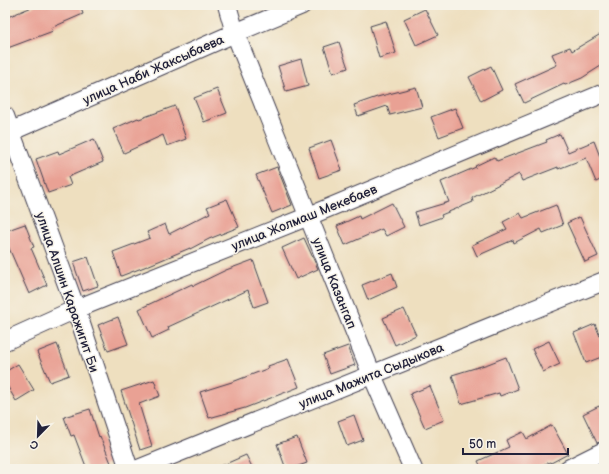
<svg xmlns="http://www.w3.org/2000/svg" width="609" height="474" viewBox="0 0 609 474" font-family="'Balsamiq Sans',sans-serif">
	<rect width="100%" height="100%" fill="#f7f3e8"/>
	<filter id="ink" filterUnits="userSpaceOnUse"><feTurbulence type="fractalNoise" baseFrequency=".025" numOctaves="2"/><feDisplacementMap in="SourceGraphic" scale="8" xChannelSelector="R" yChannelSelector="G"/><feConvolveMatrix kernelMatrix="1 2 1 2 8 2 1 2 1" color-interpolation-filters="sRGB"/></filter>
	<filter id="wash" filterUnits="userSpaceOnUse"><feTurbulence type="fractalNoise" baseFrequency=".012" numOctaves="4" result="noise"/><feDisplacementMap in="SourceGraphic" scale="16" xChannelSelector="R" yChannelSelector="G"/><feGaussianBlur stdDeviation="0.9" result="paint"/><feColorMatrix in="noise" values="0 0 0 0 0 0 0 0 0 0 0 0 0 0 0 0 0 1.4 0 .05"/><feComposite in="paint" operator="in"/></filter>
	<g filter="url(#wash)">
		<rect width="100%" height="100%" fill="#eedfbf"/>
		<g id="blocks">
			<!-- building -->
			<g fill="#e9a194">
				<path d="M 37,5 L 80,5 L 83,14 L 51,28 L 53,31 L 5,49 L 5,18 Z"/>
				<path d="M 425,9 L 438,35 L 416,45 L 404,19 Z"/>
				<path d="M 386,21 L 396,53 L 379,58 L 370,26 Z"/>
				<path d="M 604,32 L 604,64 L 582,78 L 565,85 L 564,84 L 524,103 L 515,84 L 557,65 L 552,54 L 570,47 L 572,51 Z"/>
				<path d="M 339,42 L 348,68 L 333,73 L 324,47 Z"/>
				<path d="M 301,59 L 308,86 L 286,92 L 278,66 Z"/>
				<path d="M 491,66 L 502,90 L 481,101 L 469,77 Z"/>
				<path d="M 416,87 L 422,107 L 390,115 L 387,106 L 358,116 L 354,105 L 377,97 Z"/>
				<path d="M 217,89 L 227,113 L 204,122 L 194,98 Z"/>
				<path d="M 175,106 L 186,139 L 167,146 L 163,135 L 124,153 L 113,129 L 138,118 L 139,119 Z"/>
				<path d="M 455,108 L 463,128 L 439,137 L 431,117 Z"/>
				<path d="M 560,134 L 568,152 L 594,141 L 604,167 L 604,178 L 596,182 L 586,158 L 558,169 L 558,167 L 522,181 L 519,174 L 472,198 L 473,202 L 441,215 L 442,217 L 419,225 L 415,212 L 449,202 L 441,182 L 476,167 L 475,166 L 494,157 L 497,161 L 547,142 L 546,140 Z"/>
				<path d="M 94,139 L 103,162 L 68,177 L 71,185 L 48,193 L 36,159 L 58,151 L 59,154 Z"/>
				<path d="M 331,140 L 342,170 L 319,178 L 309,148 Z"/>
				<path d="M 277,167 L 292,205 L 272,213 L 256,175 Z"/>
				<path d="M 227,199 L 239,227 L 209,239 L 190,249 L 190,248 L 147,266 L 121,276 L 113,252 L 150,238 L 147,232 L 165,224 L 169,234 L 210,213 L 207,207 Z"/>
				<path d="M 392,203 L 404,227 L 386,236 L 382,229 L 345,245 L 337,226 L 359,216 L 360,219 Z"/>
				<path d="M 556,205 L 563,225 L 543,233 L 541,229 L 514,243 L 513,240 L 477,256 L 472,245 L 507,229 L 503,222 L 520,213 L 523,218 Z"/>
				<path d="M 580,217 L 598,256 L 585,262 L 567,223 Z"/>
				<path d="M 25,224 L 34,247 L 31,248 L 47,285 L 29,294 L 5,239 L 5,231 Z"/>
				<path d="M 304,238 L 318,269 L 296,279 L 282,248 Z"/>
				<path d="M 88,257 L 98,286 L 83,291 L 73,262 Z"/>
				<path d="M 253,260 L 268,302 L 254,307 L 248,290 L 168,327 L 169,330 L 152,338 L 139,309 L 192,284 L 193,286 L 226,270 Z"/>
				<path d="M 392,273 L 397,287 L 368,300 L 362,285 Z"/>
				<path d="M 404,309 L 416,335 L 395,345 L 383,318 Z"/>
				<path d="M 118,317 L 128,344 L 108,351 L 98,325 Z"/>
				<path d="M 595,324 L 604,346 L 604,356 L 586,363 L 574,333 Z"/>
				<path d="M 549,341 L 560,364 L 543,372 L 532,349 Z"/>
				<path d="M 57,344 L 69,375 L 50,382 L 37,352 Z"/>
				<path d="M 348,346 L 355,365 L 330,374 L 323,355 Z"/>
				<path d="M 506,357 L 518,389 L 500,396 L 499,393 L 461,404 L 452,375 L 488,364 Z"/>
				<path d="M 288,359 L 299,387 L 245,408 L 209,418 L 200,392 L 235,381 L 269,368 L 268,366 Z"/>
				<path d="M 18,364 L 34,390 L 16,401 L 5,382 L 5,372 Z"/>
				<path d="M 154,380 L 160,396 L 139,404 L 152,446 L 140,450 L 121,391 Z"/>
				<path d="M 430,386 L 444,420 L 425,428 L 410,394 Z"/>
				<path d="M 599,406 L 604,415 L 604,441 L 597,443 L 583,414 Z"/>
				<path d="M 90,409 L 99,437 L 100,436 L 111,463 L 96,469 L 87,469 L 74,435 L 71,436 L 64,417 Z"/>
				<path d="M 354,415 L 363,440 L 347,446 L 338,421 Z"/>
				<path d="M 552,425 L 568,454 L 551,463 L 550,462 L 534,469 L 482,469 L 478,461 L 509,447 L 506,440 L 523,432 L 527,439 Z"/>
				<path d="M 297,437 L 307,463 L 290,469 L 286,469 L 277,444 Z"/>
				<path d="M 246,455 L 253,469 L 214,469 Z"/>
			</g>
		</g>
	</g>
	<g filter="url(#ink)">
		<use href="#blocks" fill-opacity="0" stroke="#413e4f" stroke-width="1"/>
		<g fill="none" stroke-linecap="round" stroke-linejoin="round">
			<defs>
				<g id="minor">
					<path d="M 227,5 L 235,33 L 372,375 L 413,469"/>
					<path d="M 5,116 L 76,309 L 129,469"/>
					<path d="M 5,134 L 235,33 L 302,5"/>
					<path d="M 5,341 L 76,309 L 309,216 L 604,93"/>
					<path d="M 138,469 L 604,281"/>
					<path d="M 568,469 L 604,451"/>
				</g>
			</defs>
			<!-- minor casing -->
			<use href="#minor" stroke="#413e4f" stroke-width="20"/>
			<!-- minor -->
			<use href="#minor" stroke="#fff" stroke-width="18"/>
		</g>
	</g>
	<g text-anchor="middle" stroke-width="3" stroke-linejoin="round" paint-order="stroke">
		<!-- street labels -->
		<g font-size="13" fill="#22223b" stroke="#f7f3e8">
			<text transform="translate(153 69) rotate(-24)" y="5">улица Наби Жаксыбаева</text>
			<text transform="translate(304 217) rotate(-22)" y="5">улица Жолмаш Мекебаев</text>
			<text transform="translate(335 283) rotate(68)" y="5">улица Казангап</text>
			<text transform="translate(68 292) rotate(71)" y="5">улица Алшин Каражигит Би</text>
			<text transform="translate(371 375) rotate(-22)" y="5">улица Мажита Сыдыкова</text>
		</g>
	</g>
	<!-- margin -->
	<rect width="609" height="474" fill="none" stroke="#f7f3e8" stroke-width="20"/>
	<!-- north arrow -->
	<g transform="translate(38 436) rotate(203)" stroke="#f7f3e8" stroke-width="3" paint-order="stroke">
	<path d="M0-3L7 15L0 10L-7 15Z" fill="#22223b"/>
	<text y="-6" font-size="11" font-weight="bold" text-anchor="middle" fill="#22223b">С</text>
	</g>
	<!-- scale -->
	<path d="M463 448v6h105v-6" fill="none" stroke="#22223b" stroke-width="2"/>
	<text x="469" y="448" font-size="12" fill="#22223b" stroke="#f7f3e8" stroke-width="3" paint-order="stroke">50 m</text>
</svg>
